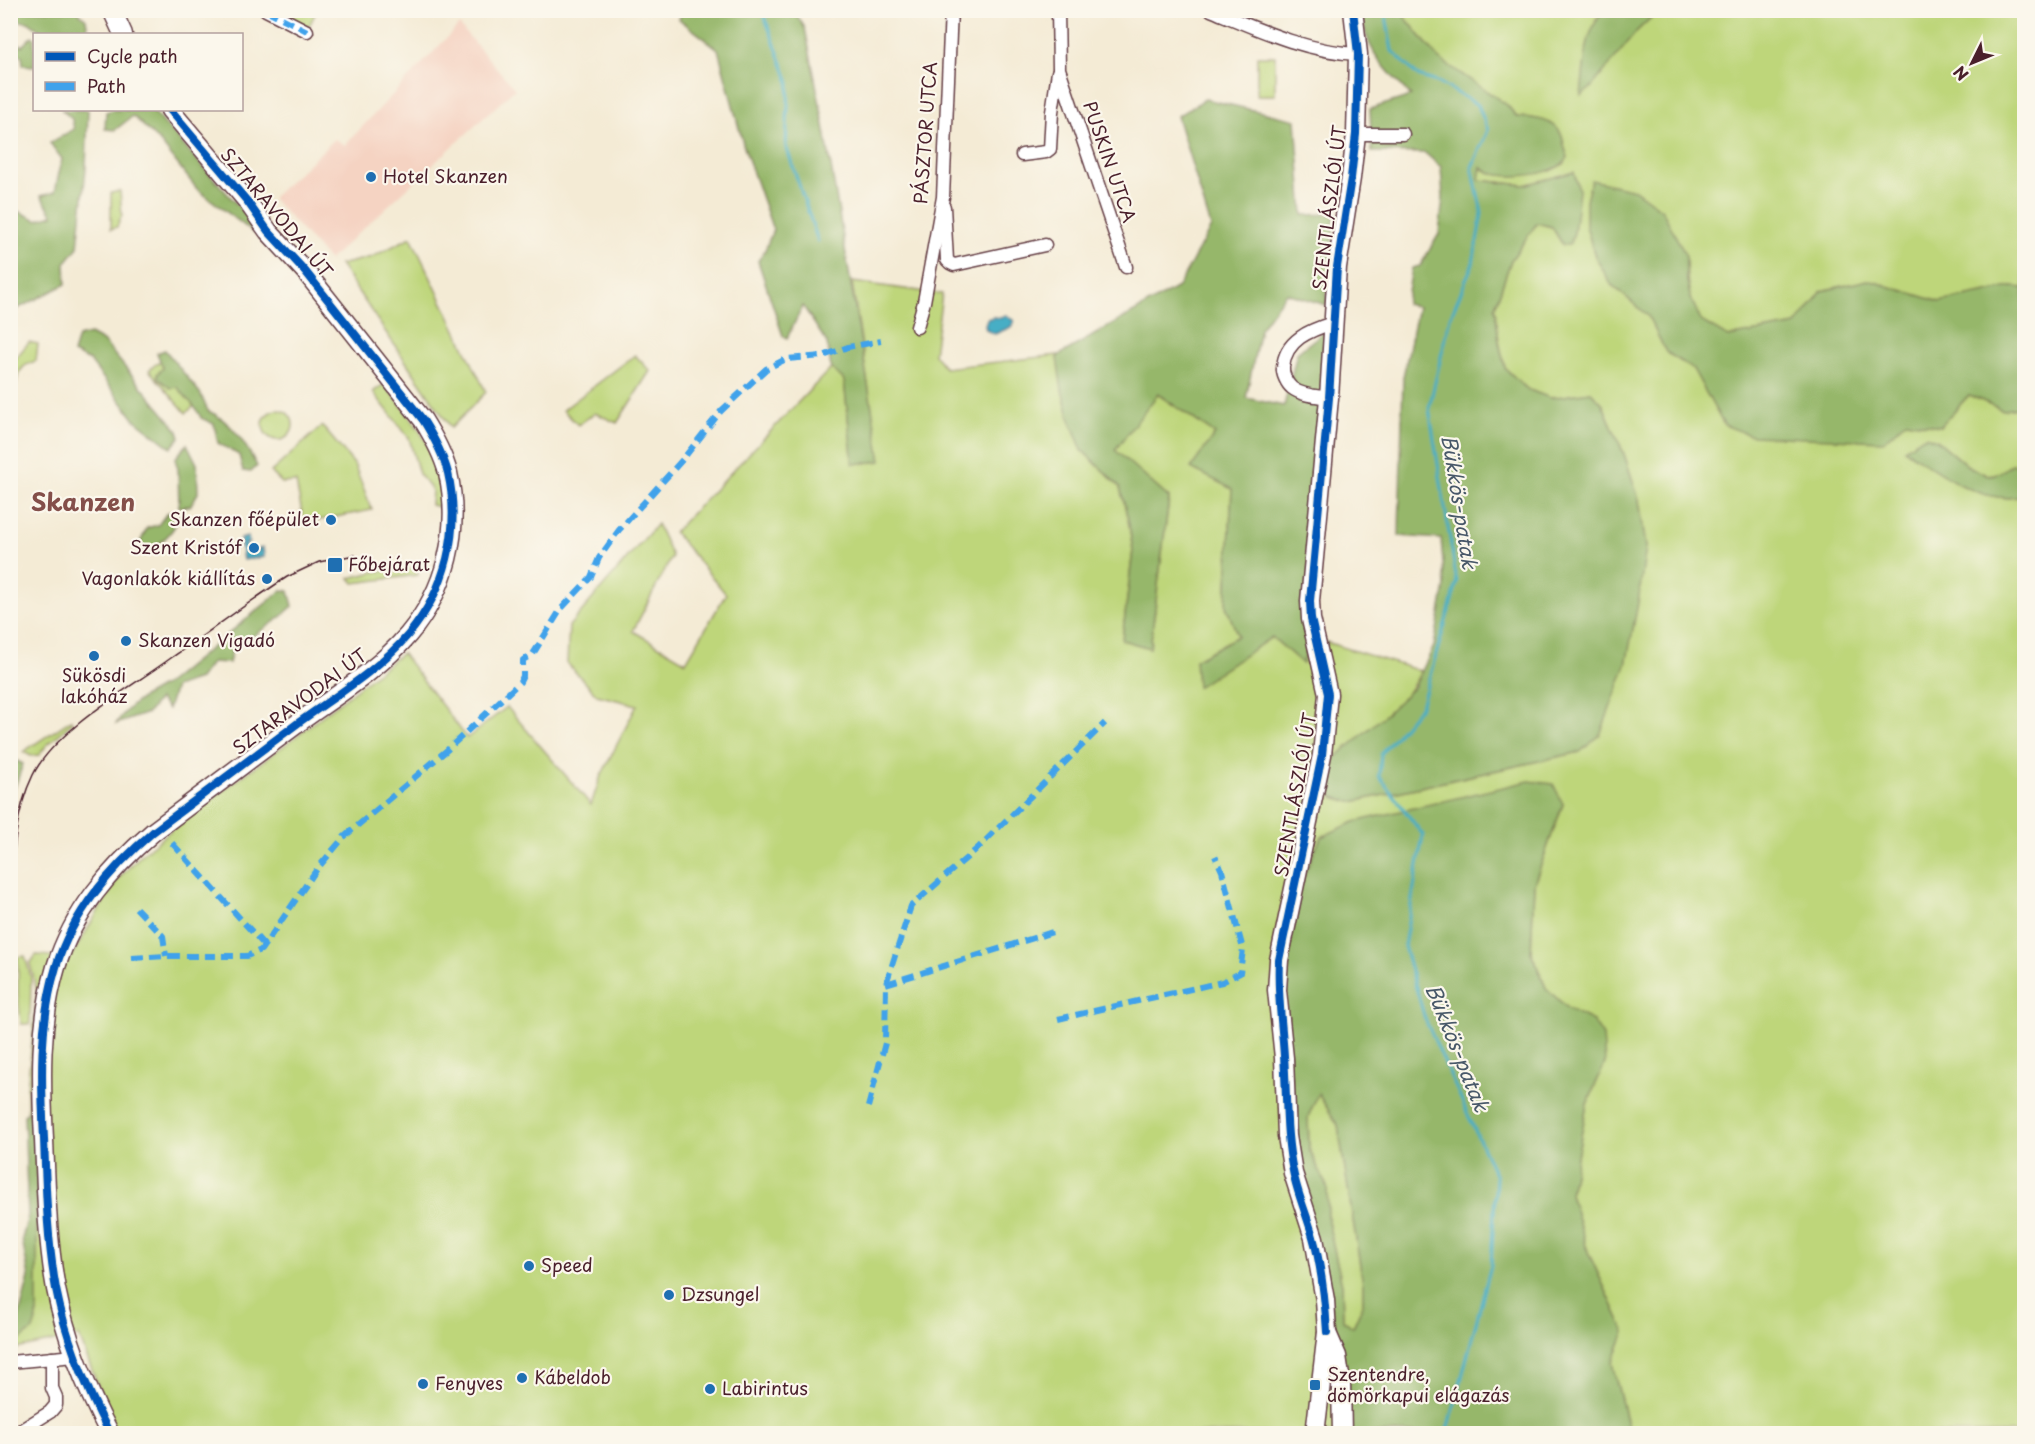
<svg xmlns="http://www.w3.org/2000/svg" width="2035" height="1444" viewBox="0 0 2035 1444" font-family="'Playpen Sans',sans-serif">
	<rect width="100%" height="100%" fill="#fbf7ec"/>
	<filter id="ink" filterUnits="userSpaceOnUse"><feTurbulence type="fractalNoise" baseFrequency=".0167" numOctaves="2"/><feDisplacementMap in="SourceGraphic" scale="12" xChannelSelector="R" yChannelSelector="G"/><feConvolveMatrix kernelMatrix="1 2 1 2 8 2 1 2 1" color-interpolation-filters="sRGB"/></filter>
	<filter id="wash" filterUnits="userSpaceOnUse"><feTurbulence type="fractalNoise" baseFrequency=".008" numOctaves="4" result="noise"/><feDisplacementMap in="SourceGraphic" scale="24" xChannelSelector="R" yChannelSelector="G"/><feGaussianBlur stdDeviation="1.35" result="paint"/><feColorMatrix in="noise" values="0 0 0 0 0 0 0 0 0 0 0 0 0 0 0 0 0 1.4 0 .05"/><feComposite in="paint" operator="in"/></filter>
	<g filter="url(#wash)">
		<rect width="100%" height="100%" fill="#f4ebd5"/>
		<!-- built -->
		<path fill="#f5d3c2" d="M 459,25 L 515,89 L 329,260 L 272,198 L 335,139 L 345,145 Z"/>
		<!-- green -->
		<g fill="#bed67a" stroke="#847a52" stroke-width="1.5">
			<path d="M 273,11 L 309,11 L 315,14 L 308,28 Z"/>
			<path d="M 1400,11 L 1604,11 L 1595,20 L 1637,31 L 1658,11 L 2024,11 L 2024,288 L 2011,287 L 1940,302 L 1868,280 L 1822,291 L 1797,325 L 1728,337 C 1720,333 1705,327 1700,320 C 1688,302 1686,277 1686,256 L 1586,226 L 1595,256 L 1611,284 L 1648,316 L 1666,352 L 1693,369 L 1724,425 L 1906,421 L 1940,426 L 1969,395 L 2003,410 L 2024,407 L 2024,467 L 2012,464 L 2001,472 L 1988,476 L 1968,466 L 1937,440 L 1905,449 C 1939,472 1981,506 2024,496 L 2024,1433 L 1629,1433 L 1612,1363 L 1625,1332 L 1588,1252 L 1570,1194 L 1587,1104 L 1605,1063 L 1593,1021 L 1568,1009 L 1546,988 L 1531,952 L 1534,884 L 1563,804 L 1321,837 L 1312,859 L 1281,970 L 1351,1433 L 116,1433 L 79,1336 L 11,1350 L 11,1340 L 32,1308 L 27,1090 L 37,991 L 30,964 L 36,955 L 71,957 L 116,881 L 141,855 L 186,818 L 289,742 L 402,653 L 467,738 L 507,707 L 591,805 L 600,778 L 637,705 L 597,695 L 567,663 L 569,626 L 657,524 L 672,556 L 633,631 L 686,662 L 726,594 L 674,532 L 831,368 L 844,380 L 853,464 L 880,461 L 852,282 L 942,294 L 934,354 L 945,368 L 1059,355 L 1057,358 L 1082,450 L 1120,487 L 1128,519 L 1133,550 L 1122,640 L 1150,648 L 1169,498 L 1114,450 L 1157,394 L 1215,434 L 1232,489 L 1226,606 L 1238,636 L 1196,660 L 1198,686 L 1272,637 L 1302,663 L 1309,637 L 1421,671 C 1404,708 1364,733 1334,759 L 1333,797 L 1352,802 L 1579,752 L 1646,548 L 1639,500 L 1624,454 L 1602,403 L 1591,392 L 1549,398 L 1527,389 L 1505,368 L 1499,342 L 1495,307 L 1511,260 L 1537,223 L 1552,227 L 1563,245 C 1573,218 1583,201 1574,173 L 1524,185 L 1478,180 L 1482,166 L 1550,171 L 1564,164 L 1568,157 C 1564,149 1564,141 1561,134 C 1553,118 1532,118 1517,117 L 1507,105 L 1438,58 Z"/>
			<rect x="1257" y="56" width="18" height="39"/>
			<path d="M 120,191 L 122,215 L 117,227 L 111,229 L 111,193 Z"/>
			<path d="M 411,237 L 486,392 L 451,428 L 340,265 L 372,257 Z"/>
			<path d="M 29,342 L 38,344 L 36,361 C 20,365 17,374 15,390 L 11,391 L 11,364 Z"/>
			<path d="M 635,355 L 650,371 L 617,423 L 595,413 L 578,425 L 563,410 Z"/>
			<path d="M 162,359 L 199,402 L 186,413 L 149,370 Z"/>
			<path d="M 384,384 C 407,412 430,439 440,475 C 442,485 442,497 443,508 L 431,505 L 432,490 L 419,474 L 409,438 L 373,392 Z"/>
			<circle cx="278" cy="425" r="15"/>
			<path d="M 322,426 L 354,464 L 372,510 L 304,523 L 296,482 L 282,483 L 271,472 Z"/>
			<path d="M 416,568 L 418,575 L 354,583 L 350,578 L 373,572 Z"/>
			<path d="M 71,720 L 72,723 L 46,746 L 39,755 L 31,756 L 23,752 Z"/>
			<path d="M 25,956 L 31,977 L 30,1024 L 21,1024 L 18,994 L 18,957 Z"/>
			<path d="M 1318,1093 L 1338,1125 L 1363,1284 L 1363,1304 L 1353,1327 L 1343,1320 L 1342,1285 L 1328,1222 L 1327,1187 L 1309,1149 L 1308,1117 Z"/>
		</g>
		<!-- forest -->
		<g fill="#96b76a" stroke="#706b4a" stroke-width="1.5" fill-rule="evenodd">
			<path d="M 11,10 L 77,11 L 86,19 L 88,34 L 45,34 L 28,22 L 11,20 Z"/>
			<path d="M 682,11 L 794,11 L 805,28 L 824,125 L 881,461 L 853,464 L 844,380 L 831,368 L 827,343 L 803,306 L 787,338 L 783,336 L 758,261 L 765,250 L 773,230 L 744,147 L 718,49 L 679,19 Z"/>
			<path d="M 1362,11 L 1400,11 L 1438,58 L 1507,105 L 1517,117 C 1532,118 1553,118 1561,134 C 1564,141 1564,149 1568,157 C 1558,176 1507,180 1488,172 C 1486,171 1484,169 1481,167 L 1479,180 L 1524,185 L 1574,172 L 1579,190 L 1574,233 L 1569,245 L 1563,245 L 1552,227 L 1537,223 L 1511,260 L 1495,307 L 1499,342 L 1505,368 L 1527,389 L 1550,398 L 1591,392 L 1602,403 L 1624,454 L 1639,500 L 1646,547 L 1638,603 L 1626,665 L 1600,735 L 1580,752 L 1352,802 L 1333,797 L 1327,779 L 1334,759 L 1386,714 L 1414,687 L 1434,646 L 1445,586 L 1441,539 L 1399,536 L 1403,377 L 1418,307 L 1406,304 L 1412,268 L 1420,266 L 1439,234 L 1443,198 L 1441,167 L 1425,153 L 1372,152 L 1370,109 L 1411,96 C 1386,69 1364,51 1362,11 Z"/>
			<path d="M 1604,11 L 1658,11 L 1637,31 L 1590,89 L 1581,95 C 1585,66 1583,33 1604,11 Z"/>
			<path d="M 32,36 L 34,38 L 34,66 L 23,65 L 22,56 L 11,51 L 11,37 L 22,46 Z"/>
			<path d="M 1205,99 L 1296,120 L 1303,215 L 1335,214 L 1326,305 L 1286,293 L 1260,329 L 1246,398 L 1284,406 L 1297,353 L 1326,330 L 1309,637 L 1303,664 L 1272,637 L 1197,687 L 1195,660 L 1238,636 L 1226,606 L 1232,489 L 1191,468 L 1215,434 L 1158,394 L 1115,450 L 1169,498 L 1150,648 L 1122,640 L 1133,550 L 1128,519 L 1120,487 L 1082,450 L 1070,420 L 1062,390 L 1057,358 L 1059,355 L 1178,287 L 1211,227 L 1177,116 Z"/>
			<path d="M 62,110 L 88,110 L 86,168 L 78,247 L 65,263 L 66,284 L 11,312 L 11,208 L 37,220 L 53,215 L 41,196 L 55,192 L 62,159 L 50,143 L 74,129 L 72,119 Z"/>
			<path d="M 112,110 L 152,110 L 259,229 L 254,233 L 197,189 L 161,143 L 133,116 L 115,130 L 105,129 L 106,112 Z"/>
			<path d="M 1591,180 L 1635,190 L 1662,210 L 1686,256 L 1686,276 L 1690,296 L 1701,321 L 1728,337 L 1796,325 L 1822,291 L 1868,280 L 1940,302 L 2011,287 L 2024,288 L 2024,407 L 2003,410 L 1969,395 L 1940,426 L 1906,421 L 1884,441 L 1753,436 L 1724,425 L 1693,369 L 1666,352 L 1648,316 L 1611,284 L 1595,256 L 1586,226 L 1586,200 Z"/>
			<path d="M 90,334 L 103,341 L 177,429 L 180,437 L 171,448 L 135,420 L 90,361 L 73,353 L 78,337 Z"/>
			<path d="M 165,350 L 200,393 L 208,411 C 231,420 246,445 257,466 L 251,472 L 243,471 L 239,455 L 218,443 L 214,424 L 201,418 C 197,407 185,397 177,387 L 170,388 L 158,378 L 157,374 L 163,368 L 157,353 Z"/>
			<path d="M 1925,436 L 1937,440 L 1968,466 L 1988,476 L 2001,472 L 2012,464 L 2024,467 L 2024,496 C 1981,506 1939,472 1904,449 Z"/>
			<path d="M 187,444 L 197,464 L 198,493 L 190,506 L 179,507 L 178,469 L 175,459 Z"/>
			<path d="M 174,511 L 179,517 C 173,535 158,544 144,556 L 138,547 L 147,528 L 158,525 L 167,513 Z"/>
			<path d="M 282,590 L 289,591 L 293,606 L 277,620 L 232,650 L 229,663 L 212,662 L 199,679 L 175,687 L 168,709 L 159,699 L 148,713 L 116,724 C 127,705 149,693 168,683 Z"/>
			<path d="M 11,758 L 23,764 L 15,787 L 11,793 Z"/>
			<path d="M 1529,781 L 1553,784 L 1563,804 L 1534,884 L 1531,952 L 1546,988 L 1568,1009 L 1593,1021 L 1603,1036 L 1605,1063 L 1587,1104 L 1570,1194 L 1588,1252 L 1625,1332 L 1612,1363 L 1629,1433 L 1351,1433 L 1335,1325 L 1289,1139 L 1281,970 L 1297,890 L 1321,837 L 1354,822 ZM 1318,1094 L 1338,1125 L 1363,1284 L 1363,1304 L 1353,1327 L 1343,1320 L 1342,1285 L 1328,1222 L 1327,1187 L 1309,1149 L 1308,1117 Z"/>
			<path d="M 34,1109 L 37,1173 L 37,1318 L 33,1330 L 11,1347 L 11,1333 L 18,1321 L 29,1277 L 22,1239 L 28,1216 L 24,1115 Z"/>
		</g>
		<!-- water -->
		<g fill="#46aec5" stroke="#486678" stroke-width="1.5">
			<path d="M 1006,315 L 1014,321 L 1011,327 L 995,334 L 986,330 L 985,325 L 987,319 L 993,317 L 1001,318 Z"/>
			<path d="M 248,537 L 249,543 L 246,543 L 248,554 L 258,552 L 258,549 L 263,548 L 264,557 L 243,560 L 240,539 Z"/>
		</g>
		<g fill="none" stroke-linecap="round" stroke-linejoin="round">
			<!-- stream -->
			<g stroke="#46aec5" stroke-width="3">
				<path d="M 762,10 L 789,82 L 786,146 L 818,241"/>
				<path d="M 1385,10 L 1392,51 L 1418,76 L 1440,83 L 1478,105 L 1488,130 L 1472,167 L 1482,213 L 1473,263 L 1450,318 L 1429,408 L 1457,583 L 1421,706 L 1381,754 L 1379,776 L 1423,835 L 1404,946 L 1425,1019 L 1496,1177 L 1491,1265 L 1447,1434"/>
			</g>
		</g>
	</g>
	<g filter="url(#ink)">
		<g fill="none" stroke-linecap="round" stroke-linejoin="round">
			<defs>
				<g id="street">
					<path d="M 266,10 L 307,31"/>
					<path d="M 1058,10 L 1059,69 L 1126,267"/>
					<path d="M 1211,10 C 1257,29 1307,52 1358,54"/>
					<path d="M 1356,134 L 1403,134"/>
					<path d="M 1022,155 L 1046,152 L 1050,149 L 1052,112 L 1058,72"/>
					<path d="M 944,207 L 947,260 L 950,263 L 954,265 L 1045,245"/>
					<path d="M 917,327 L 924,302 L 943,197 L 951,10"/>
					<path d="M 1329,398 C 1318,396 1302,396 1292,388 C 1287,384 1282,374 1283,367 C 1285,340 1310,330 1333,323"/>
					<path d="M 10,1362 L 75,1356"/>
					<path d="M 15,1434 L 50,1412 L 56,1405 L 56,1397 L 52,1388 L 52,1358"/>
				</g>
				<g id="secondary">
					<path d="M 112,10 L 123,34"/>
					<path d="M 1327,1333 L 1337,1356 L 1341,1383 L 1342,1434"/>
					<path d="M 110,1434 C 86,1388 66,1340 56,1289 C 47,1239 46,1189 44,1139 C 41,1081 39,1023 56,967 C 73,912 110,869 153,832 C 201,796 250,759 298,723 C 335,696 378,670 408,635 C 446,590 461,530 448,473 C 443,454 433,436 423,420 L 305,271 L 268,231 L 247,201 L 170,110"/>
					<path d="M 1315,1434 L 1327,1332 L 1325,1300 L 1314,1238 L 1293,1173 L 1287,1136 L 1284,1058 L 1277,990 L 1279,960 L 1322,755 L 1328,694 L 1311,619 L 1310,601 L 1329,398 L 1337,267 L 1351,178 L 1356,134 L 1358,54 L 1353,10"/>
				</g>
			</defs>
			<!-- street casing -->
			<use href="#street" stroke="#643e44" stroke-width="15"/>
			<!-- secondary casing -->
			<use href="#secondary" stroke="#643e44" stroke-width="21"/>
			<!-- street -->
			<use href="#street" stroke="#fff" stroke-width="12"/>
			<!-- secondary -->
			<use href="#secondary" stroke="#fff" stroke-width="18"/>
			<!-- tram -->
			<g stroke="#4a1f2b" stroke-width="1.5">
				<path d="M 10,923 C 13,873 11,820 33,775 C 55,730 130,688 171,658 C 210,631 247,603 287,577 L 319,562 L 355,555"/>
				<path d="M 10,1010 L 15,1095"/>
			</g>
			<!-- quiet -->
			<g stroke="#40a2eb" stroke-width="6" stroke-dasharray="12 6" stroke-linecap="butt">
				<path d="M 266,10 L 307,31"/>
				<path d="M 172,843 L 265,946"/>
				<path d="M 136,908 L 163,936 L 166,956"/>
				<path d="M 132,958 L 166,956 L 247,956 L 261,950 L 317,869 L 344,837 L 447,750 L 520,682 L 523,676 L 523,660 L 533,654 L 561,609 L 591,577 L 599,558 L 619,530 L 683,459 L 721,411 L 766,369 L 786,359 L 823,356 L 848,347 L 881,341"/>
				<path d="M 886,984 L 1056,931"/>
				<path d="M 1058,1019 L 1222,982 L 1240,973 L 1243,949 L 1222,871 L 1215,856"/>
				<path d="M 868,1107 L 885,1043 L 886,984 L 911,906 L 979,847 L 1105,723"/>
			</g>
			<defs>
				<g id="cycleway">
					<path d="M 1327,1332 C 1325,1299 1322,1268 1313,1237 C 1307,1215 1297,1193 1293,1171 C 1285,1133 1287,1095 1284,1056 C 1282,1024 1277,993 1279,960 L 1322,755 L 1328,694 L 1311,619 L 1310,601 L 1329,398 L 1337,267 L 1351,178 L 1356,134 L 1358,54 L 1353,10"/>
					<path d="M 110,1434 C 86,1388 66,1340 56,1289 C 47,1239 46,1189 44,1139 C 41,1081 39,1023 56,967 C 73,912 110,869 153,832 C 201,796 250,759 298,723 C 335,696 378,670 408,635 C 446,590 461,530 448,473 C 443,454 433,436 423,420 L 305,271 L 268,231 L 247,201 L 170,110"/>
				</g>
			</defs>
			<!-- cycleway casing -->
			<use href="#cycleway" stroke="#fbf7ec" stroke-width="11"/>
			<!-- cycleway -->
			<use href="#cycleway" stroke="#0057b8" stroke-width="8"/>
		</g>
	</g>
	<!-- markers -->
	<g fill="#1f6fb2" stroke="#fbf7ec" stroke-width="2">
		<circle cx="371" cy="177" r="6"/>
		<circle cx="331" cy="520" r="6"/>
		<circle cx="254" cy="548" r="6"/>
		<rect x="327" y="557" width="16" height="16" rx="3"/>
		<circle cx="267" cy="579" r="6"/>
		<circle cx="126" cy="641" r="6"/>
		<circle cx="94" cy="656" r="6"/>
		<circle cx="529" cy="1266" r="6"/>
		<circle cx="669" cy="1295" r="6"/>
		<circle cx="522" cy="1378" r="6"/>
		<circle cx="423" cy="1384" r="6"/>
		<rect x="1309" y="1379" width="12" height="12" rx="3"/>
		<circle cx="710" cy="1389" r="6"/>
	</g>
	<g text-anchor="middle" stroke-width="4.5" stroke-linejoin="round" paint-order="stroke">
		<!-- street labels -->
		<g font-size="18" fill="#4a1f2b" stroke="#fbf7ec">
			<text transform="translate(926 133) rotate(-86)" y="6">PÁSZTOR UTCA</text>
			<text transform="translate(1109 162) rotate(71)" y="6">PUSKIN UTCA</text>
			<text transform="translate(1330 208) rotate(-83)" y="6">SZENTLÁSZLÓI ÚT</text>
			<text transform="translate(276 213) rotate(50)" y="6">SZTARAVODAI ÚT</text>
			<text transform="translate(300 702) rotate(-37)" y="6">SZTARAVODAI ÚT</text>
			<text transform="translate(1296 795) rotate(-80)" y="6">SZENTLÁSZLÓI ÚT</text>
		</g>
		<!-- poi labels -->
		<g font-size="18" fill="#4a1f2b" stroke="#fbf7ec" text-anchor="start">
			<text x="383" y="183">Hotel Skanzen</text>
			<text x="319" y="526" text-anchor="end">Skanzen főépület</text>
			<text x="242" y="554" text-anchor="end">Szent Kristóf</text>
			<text x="348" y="571">Főbejárat</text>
			<text x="255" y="585" text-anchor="end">Vagonlakók kiállítás</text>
			<text x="138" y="647">Skanzen Vigadó</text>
			<text x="94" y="682" text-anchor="middle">Sükösdi<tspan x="94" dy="21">lakóház</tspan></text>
			<text x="541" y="1272">Speed</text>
			<text x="681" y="1301">Dzsungel</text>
			<text x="1327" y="1381">Szentendre,<tspan x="1327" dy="21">dömörkapui elágazás</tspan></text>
			<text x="534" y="1384">Kábeldob</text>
			<text x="435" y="1390">Fenyves</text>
			<text x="722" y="1395">Labirintus</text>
		</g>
		<!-- water labels -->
		<g font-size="20" font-style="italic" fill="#485869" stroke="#fbf7ec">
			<text transform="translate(1459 502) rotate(81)" y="7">Bükkös-patak</text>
			<text transform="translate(1457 1048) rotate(68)" y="7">Bükkös-patak</text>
		</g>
		<!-- district labels -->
		<g font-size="24" font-weight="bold" fill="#844f4a" stroke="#fbf7ec">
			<text x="83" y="511">Skanzen</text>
		</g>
	</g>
	<!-- margin -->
	<rect width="2035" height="1444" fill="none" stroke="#fbf7ec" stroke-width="36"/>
	<!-- legend -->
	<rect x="33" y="33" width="210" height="78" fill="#fbf7ec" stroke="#b4a19f" stroke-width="1.5"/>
	<rect x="45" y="52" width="30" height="9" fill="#0057b8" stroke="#b4a19f" stroke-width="1.5"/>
	<text x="87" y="63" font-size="18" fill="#4a1f2b">Cycle path</text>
	<rect x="45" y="82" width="30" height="9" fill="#40a2eb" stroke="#b4a19f" stroke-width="1.5"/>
	<text x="87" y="93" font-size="18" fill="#4a1f2b">Path</text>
	<!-- north arrow -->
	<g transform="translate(1972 63) rotate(227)" stroke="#fbf7ec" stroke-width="4.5" paint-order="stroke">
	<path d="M0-4.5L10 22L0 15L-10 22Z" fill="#4a1f2b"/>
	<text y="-9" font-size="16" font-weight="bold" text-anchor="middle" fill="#4a1f2b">N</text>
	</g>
</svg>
